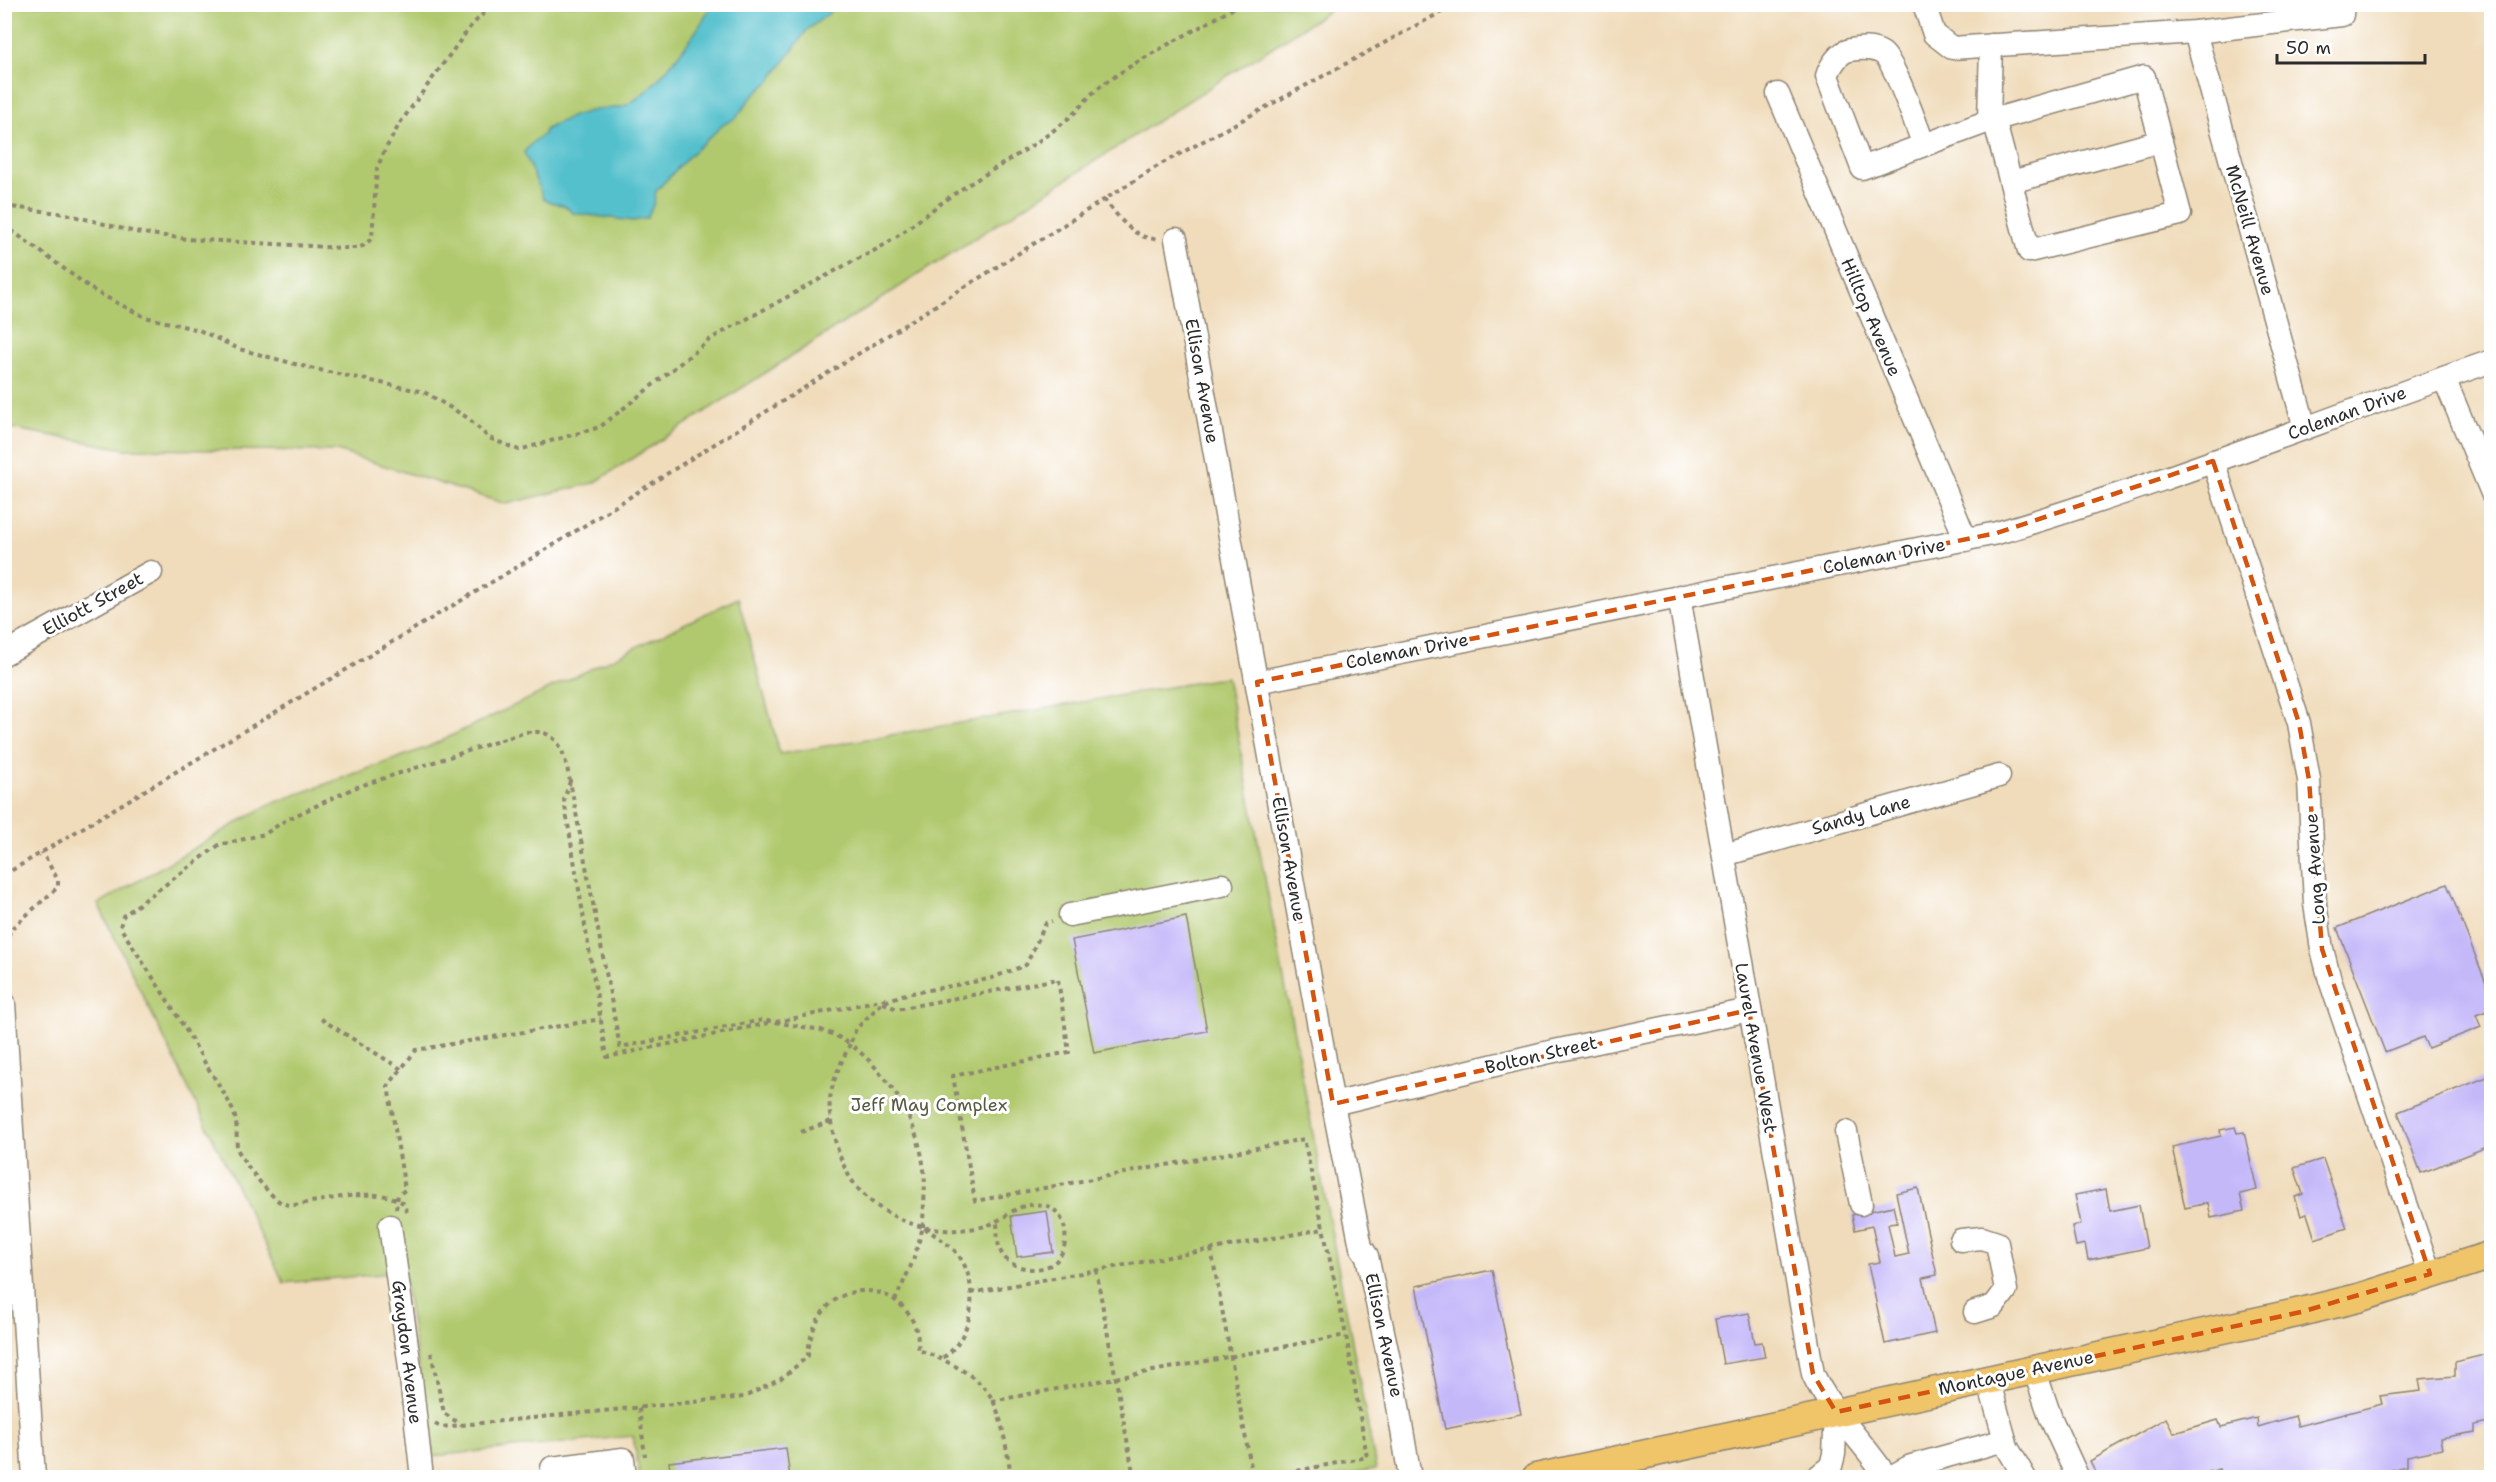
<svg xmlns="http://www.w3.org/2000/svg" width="2496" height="1482" viewBox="0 0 2496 1482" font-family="'Shantell Sans',sans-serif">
	<rect width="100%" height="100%" fill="#fff"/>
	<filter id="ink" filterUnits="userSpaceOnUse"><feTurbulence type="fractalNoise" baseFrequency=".0167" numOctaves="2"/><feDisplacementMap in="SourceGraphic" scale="12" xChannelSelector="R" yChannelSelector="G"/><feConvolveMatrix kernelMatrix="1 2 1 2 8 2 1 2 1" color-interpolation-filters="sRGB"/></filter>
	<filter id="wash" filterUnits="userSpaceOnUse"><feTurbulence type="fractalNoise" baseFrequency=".008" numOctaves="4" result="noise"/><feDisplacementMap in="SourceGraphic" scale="24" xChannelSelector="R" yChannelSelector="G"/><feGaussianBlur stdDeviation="1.35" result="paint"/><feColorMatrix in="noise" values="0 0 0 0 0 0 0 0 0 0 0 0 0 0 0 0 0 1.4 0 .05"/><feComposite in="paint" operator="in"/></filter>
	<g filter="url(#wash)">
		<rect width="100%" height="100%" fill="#f0dcbb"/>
		<!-- green -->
		<g fill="#b1c96e" stroke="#6e7a4c" stroke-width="1.5">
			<path d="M 4,5 L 1338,5 L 594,483 L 506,504 L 337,451 L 125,449 L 5,427 Z"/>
			<path d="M 738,598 L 780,754 L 1227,677 L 1376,1469 L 1326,1478 L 640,1478 L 633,1436 L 433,1456 L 403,1272 L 284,1283 L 98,904 L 268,805 L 428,747 Z"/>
		</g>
		<!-- water -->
		<path fill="#53c0cc" stroke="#3f767c" stroke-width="1.5" d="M 712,5 L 833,5 L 829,13 L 807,30 L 771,80 L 750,99 L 736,118 L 724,124 L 689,156 L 656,191 L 654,203 L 647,218 L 633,221 L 573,213 L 565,206 L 544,200 L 524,152 L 535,140 L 544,134 L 545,130 C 563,119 580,112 601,109 C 608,108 618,109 624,106 C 654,93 696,34 712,5 Z"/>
		<g id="blocks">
			<!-- building -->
			<g fill="#c4b8f9">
				<path d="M 2447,884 L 2492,998 L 2492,1009 L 2476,1015 L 2481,1027 L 2428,1048 L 2423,1037 L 2385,1052 L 2337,928 Z"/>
				<path d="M 1186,917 L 1207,1031 L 1094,1053 L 1072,940 Z"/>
				<path d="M 2492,1075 L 2492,1145 L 2421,1173 L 2398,1112 Z"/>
				<path d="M 2235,1127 L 2237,1133 L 2244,1132 L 2257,1190 L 2240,1194 L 2244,1211 L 2211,1218 L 2208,1203 L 2185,1208 L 2172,1147 L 2221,1136 L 2220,1130 Z"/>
				<path d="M 2323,1159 L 2347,1228 L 2315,1239 L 2307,1214 L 2301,1216 L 2295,1197 L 2303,1194 L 2294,1168 Z"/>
				<path d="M 1918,1188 L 1937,1275 L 1923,1278 L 1935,1333 L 1885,1344 L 1868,1264 L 1880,1262 L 1872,1226 L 1855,1230 L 1852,1215 L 1893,1206 L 1897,1223 L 1888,1224 L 1895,1257 L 1909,1254 L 1896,1193 Z"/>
				<path d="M 2106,1189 L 2110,1211 L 2139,1205 L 2147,1248 L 2088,1260 L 2085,1244 L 2076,1246 L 2072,1226 L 2081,1224 L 2075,1195 Z"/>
				<path d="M 1047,1211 L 1053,1252 L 1017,1257 L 1011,1216 Z"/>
				<path d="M 1492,1270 L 1521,1414 L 1445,1429 L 1416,1286 Z"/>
				<path d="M 1749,1313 L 1755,1343 L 1762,1342 L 1765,1357 L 1723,1364 L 1715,1319 Z"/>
				<path d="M 2492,1353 L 2492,1421 L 2475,1425 L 2475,1432 L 2440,1438 L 2442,1449 L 2407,1456 L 2407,1466 L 2361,1478 L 2222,1478 L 2219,1469 L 2188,1478 L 2099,1478 L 2090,1461 L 2166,1418 L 2174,1433 L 2218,1420 L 2221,1427 L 2257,1418 L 2258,1427 L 2295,1416 L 2298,1426 L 2382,1404 L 2380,1396 L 2421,1391 L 2419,1379 L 2455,1376 L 2455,1362 Z"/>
				<path d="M 786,1448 L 790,1478 L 671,1478 L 669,1462 Z"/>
			</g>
		</g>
	</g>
	<g filter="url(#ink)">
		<use href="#blocks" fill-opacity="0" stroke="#8e8473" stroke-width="1.5"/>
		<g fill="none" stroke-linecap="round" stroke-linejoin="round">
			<defs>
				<g id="minor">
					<path d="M 1924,4 L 1934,34 L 1952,48 L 2195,32 L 2342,15 L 2343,4"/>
					<path d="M 2195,32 L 2305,428"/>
					<path d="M 1991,45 L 1989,121 L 2144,77 L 2180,214 L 2029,251 L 1994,119"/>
					<path d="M 1778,94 L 1966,540"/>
					<path d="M 1924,145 C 1917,128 1894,60 1882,53 C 1872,47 1861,48 1850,50 C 1839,52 1830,66 1827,76 L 1862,168 L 1989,121"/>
					<path d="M 2011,182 L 2161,141"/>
					<path d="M 1176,239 L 1333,1104 L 1361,1247 L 1367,1256 L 1395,1388 L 1410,1478"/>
					<path d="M 2444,378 L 2492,493"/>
					<path d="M 2213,461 L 2299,723 L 2309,780 L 2315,904 L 2322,949 L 2330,980 L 2430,1274"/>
					<path d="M 1679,596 L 1813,1374 C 1831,1413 1864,1442 1887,1478"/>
					<path d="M 4,654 L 151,572"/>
					<path d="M 1257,682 L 1997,533 C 2164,484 2327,418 2492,361"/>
					<path d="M 1724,855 L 1999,776"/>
					<path d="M 1070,915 L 1222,885"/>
					<path d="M 4,1003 L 34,1478"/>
					<path d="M 1333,1104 L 1545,1053 L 1749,1010"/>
					<path d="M 1846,1132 L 1861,1204"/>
					<path d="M 390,1226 L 409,1360 L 422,1478"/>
					<path d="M 1961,1240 L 1982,1238 L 1997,1243 L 2006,1290 L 1994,1306 L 1975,1312"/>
					<path d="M 2034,1369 L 2051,1419 L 2078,1478"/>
					<path d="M 1988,1379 L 2007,1447 L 2025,1478"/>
					<path d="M 553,1478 L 552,1468 L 623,1459 L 625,1478"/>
					<path d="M 1816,1478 L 1831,1466 L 1834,1454 L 1836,1412"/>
					<path d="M 1889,1478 L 1911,1466 L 2005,1440"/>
				</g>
				<path id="major" d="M 1536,1478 L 2301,1312 L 2358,1298 L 2492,1255"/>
			</defs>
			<!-- minor casing -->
			<use href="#minor" stroke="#8e8473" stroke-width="25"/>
			<!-- major casing -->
			<use href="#major" stroke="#8e8473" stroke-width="31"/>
			<!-- path -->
			<g stroke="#8e8473" stroke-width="4" stroke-dasharray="4.5 4.5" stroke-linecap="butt">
				<path d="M 1104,199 C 1118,216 1133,239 1157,239"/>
				<path d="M 4,206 L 66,214 L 135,232 L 187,239 L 344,248 C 357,248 364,249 372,237 L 377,168 L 385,150 L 400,123 L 470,27 L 493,4"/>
				<path d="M 4,225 L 96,292 L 145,317 L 199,330 L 239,349 L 310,368 L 424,392 L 468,418 L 489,438 L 519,450 L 600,427 L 712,338 L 855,260 C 896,243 923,214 960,190 C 997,166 1037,146 1070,117 C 1081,107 1090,94 1102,85 C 1143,56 1189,34 1232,9 L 1236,4"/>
				<path d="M 570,781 L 564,800 L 607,1057 L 769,1023"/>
				<path d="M 4,875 L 547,549 L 1161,164 L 1456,4"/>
				<path d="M 4,944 L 12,928 L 58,887 L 58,880 L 42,852"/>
				<path d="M 883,1003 L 897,1009 L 1058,979 L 1069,1052 L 953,1076 L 975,1201 L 1304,1139 L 1346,1335 L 1367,1457 L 1261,1478"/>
				<path d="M 321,1019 L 401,1069"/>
				<path d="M 776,1022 L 886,999"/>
				<path d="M 801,1132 L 831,1121"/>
				<path d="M 396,1209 L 398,1195 L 405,1190 L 388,1086 L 416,1050 L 601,1019"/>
				<path d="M 407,1212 L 403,1203 C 382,1188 342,1197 318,1201 C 306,1202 293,1208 282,1203 C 272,1199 238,1157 237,1147 C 236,1135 238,1122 233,1111 C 226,1094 214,1078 205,1063 C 179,1016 149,972 120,927 L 123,916 L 219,845 L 265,834 L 286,820 L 354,788 L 526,732 C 561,728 564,754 570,781 L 620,1047 L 763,1020 L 821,1030 L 835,1035 L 850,1044 L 856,1029 L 882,1003 L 902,995 L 989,979 L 1026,965 L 1046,923 L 1052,921"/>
				<path d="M 923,1227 C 923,1206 927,1184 923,1163 C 916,1117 886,1071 850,1044 C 840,1065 827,1090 830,1114 C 832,1134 840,1162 851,1179 C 872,1212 919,1233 957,1230 C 970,1229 986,1228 997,1221 C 1013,1212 1021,1202 1043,1205 C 1065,1208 1071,1240 1060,1256 C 1050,1274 1016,1272 1004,1257 C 996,1247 998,1233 997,1222"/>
				<path d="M 1211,1249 L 1253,1478"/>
				<path d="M 1096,1270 L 1134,1478"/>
				<path d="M 971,1293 L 1323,1229"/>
				<path d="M 895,1301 L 913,1261 L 923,1227 C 936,1236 950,1244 959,1256 C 981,1287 973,1339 941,1359"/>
				<path d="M 431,1353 L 444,1413 L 461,1425"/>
				<path d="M 992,1401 L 1346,1335"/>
				<path d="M 639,1408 L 645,1456"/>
				<path d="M 435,1424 L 441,1427 L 744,1397 L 781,1379 L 808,1356 C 809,1326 828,1292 862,1291 C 896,1289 921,1319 918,1350 C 942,1358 977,1374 991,1397 C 1004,1420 1006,1452 1012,1478"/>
			</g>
			<!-- minor -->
			<use href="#minor" stroke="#fff" stroke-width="22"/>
			<!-- major -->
			<use href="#major" stroke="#f0c469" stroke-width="28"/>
		</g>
	</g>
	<!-- marked area -->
	<path fill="none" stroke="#d5540f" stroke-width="4.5" stroke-dasharray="12 8" stroke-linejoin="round" d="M 2213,461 L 2299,723 L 2309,780 L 2322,949 L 2430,1274 L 2301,1312 L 1836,1412 L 1813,1374 L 1749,1010 L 1333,1104 L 1257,682 L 1997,533 Z"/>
	<g text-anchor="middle" stroke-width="6" stroke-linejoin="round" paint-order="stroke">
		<!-- street labels -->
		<g font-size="18" fill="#2b2b2b" stroke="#fff">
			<text transform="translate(2250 230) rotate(74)" y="6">McNeill Avenue</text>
			<text transform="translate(1871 317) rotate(67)" y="6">Hilltop Avenue</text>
			<text transform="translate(1202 381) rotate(80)" y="6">Ellison Avenue</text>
			<text transform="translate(2347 413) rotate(-20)" y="6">Coleman Drive</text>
			<text transform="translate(1884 556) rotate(-11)" y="6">Coleman Drive</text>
			<text transform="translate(93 604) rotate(-29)" y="6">Elliott Street</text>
			<text transform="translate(1407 651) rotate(-11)" y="6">Coleman Drive</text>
			<text transform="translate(1861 815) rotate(-16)" y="6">Sandy Lane</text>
			<text transform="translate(1289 859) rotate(80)" y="6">Ellison Avenue</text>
			<text transform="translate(2315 869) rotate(-94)" y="6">Long Avenue</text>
			<text transform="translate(1756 1048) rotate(80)" y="6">Laurel Avenue West</text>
			<text transform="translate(1541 1055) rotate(-13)" y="6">Bolton Street</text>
			<text transform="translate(1384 1335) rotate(78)" y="6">Ellison Avenue</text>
			<text transform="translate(407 1352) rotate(83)" y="6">Graydon Avenue</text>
			<text transform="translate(2016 1373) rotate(-12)" y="6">Montague Avenue</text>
		</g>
		<!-- park labels -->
		<g font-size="18" fill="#535a3f" stroke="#fff">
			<text x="929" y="1111">Jeff May Complex</text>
		</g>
	</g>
	<!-- margin -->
	<rect width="2496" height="1482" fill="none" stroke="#fff" stroke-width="24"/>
	<!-- scale -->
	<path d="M2277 54v9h148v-9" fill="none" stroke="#2b2b2b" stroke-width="3"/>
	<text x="2286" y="54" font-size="18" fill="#2b2b2b" stroke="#ffffff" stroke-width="4.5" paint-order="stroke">50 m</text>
</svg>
